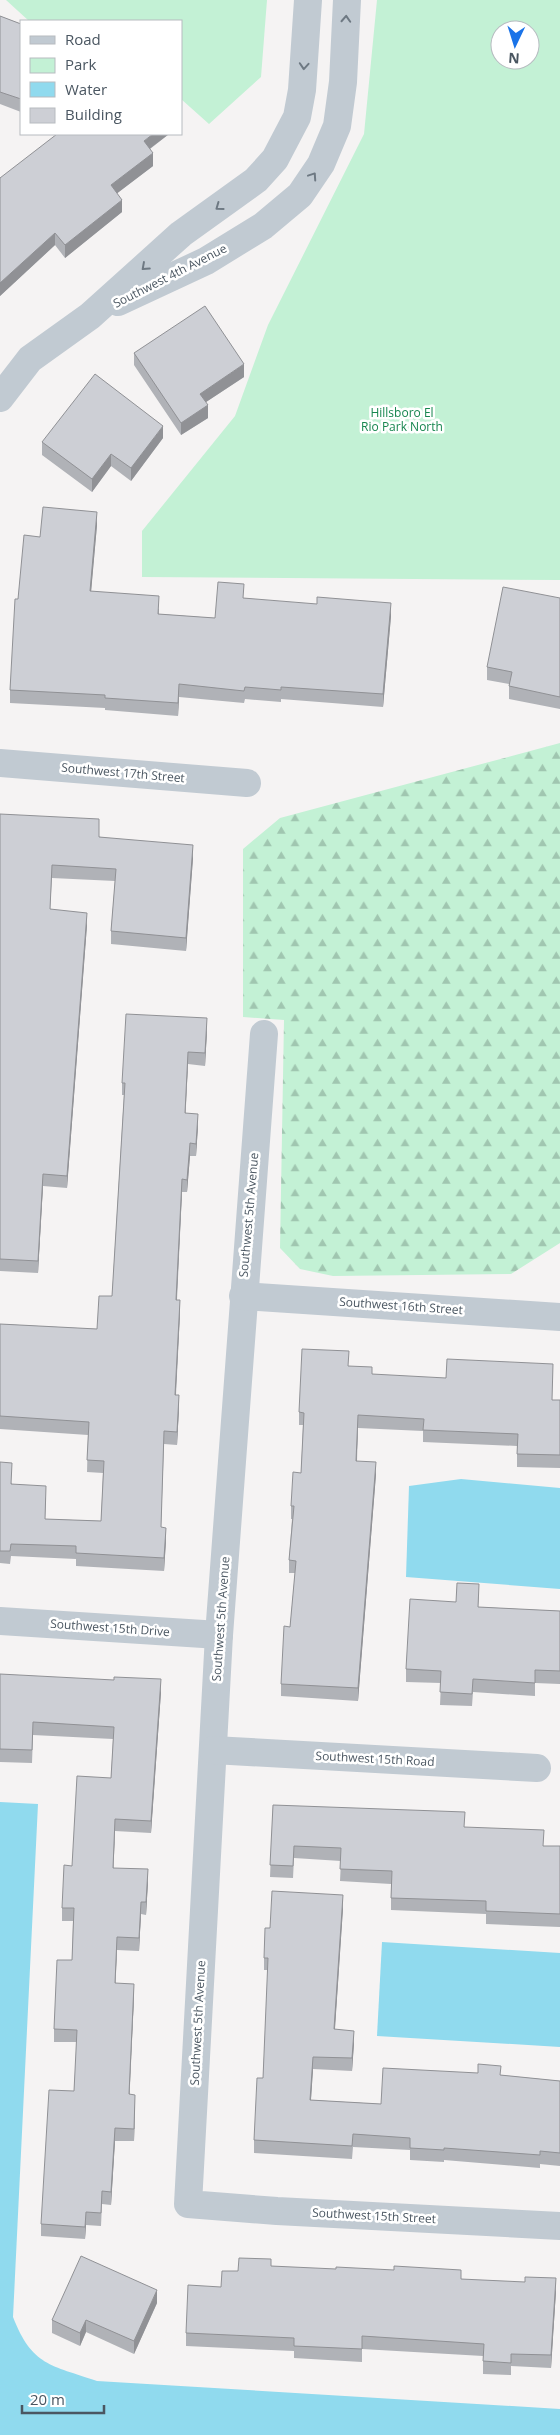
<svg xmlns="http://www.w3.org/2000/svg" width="560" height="2435" viewBox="0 0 560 2435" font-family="'Open Sans',sans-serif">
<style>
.green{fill:#c3f1d5;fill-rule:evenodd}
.forest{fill:url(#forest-firs)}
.water{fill:#90daee}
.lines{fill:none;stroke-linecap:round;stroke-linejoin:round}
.minor{stroke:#c1cad2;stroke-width:28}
.wall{fill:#b0b2b7}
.shaded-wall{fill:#909195}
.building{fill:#cdcfd5;stroke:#909195}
.oneway{stroke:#6e7983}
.labels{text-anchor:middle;stroke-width:5;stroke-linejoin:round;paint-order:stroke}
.street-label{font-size:12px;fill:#4a5661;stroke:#fff}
.park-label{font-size:12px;fill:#17864f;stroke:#fff}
</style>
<defs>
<pattern id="forest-firs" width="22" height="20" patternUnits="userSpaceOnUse" patternTransform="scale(1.25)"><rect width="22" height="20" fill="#c3f1d5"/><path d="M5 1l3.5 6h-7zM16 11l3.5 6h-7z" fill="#a0c6b0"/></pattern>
</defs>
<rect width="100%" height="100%" fill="#f5f3f3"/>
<g class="green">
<polygon points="6,0 267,0 261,77 209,124 181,99 181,21 29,21"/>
<path d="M377,0H560V580L142,577V531L235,416L268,325L364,134ZM500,30H530V60H500Z"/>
</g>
<polygon class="forest" points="560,743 560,1243 511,1274 333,1276 300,1269 280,1248 284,1020 243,1017 243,849 280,818"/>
<g class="water">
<polygon points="461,1479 560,1488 560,1589 406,1577 409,1486"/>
<path d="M0,1802L38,1804L13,2317C32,2366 51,2365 97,2381L560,2409V2435H0Z"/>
<polygon points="382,1942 560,1953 560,2047 377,2036"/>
</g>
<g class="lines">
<g class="minor">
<polyline points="118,302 206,261 263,226 300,195 321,164 337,126 343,82 347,0"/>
<polyline points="0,398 30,359 90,316 181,234 256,180 275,159 297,117 302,90 308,0"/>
<polyline points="0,763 247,783"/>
<polyline points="264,1034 219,1635 188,2204 277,2211 560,2226"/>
<polyline points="243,1296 560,1317"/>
<polyline points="0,1621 219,1635"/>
<polyline points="213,1750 537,1768"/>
</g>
</g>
<g class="wall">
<polygon points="0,16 21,24 21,112 0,104"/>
<polygon points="169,134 150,149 153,166 117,193 122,212 65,258 55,245 0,296 0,178"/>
<polygon points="134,353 244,377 206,402 208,418 181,435 134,365"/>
<polygon points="163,438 131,481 111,466 92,492 42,455 42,442"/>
<polygon points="97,525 91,591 159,609 159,614 215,618 244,598 391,616 383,707 281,699 281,702 245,699 244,703 179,697 178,716 105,710 105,708 10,703 10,690 18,599 40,537"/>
<polygon points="560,598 560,709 509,699 509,684 487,680 487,667"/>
<polygon points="0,814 193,858 186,951 111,944 111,931 115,881 52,878 50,909 87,925 67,1188 43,1186 38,1273 0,1271"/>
<polygon points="207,1031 205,1066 188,1064 185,1113 198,1126 196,1156 190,1156 187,1192 182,1192 177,1300 180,1313 176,1395 179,1408 177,1445 164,1444 161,1527 166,1540 164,1571 76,1566 76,1559 11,1556 10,1564 0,1563 0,1462 12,1484 46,1498 45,1519 101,1521 103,1473 87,1472 88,1435 0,1429 0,1324 97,1329 112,1296 124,1095 122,1095 122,1083"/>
<polygon points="349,1366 372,1374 552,1400 560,1400 560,1468 517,1467 517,1446 423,1442 423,1431 358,1428 357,1461 376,1474 358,1701 281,1696 281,1684 290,1627 295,1573 289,1573 289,1560 292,1519 291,1519 291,1506 301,1473 303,1425 299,1425 299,1412"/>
<polygon points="479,1597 478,1607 560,1611 560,1684 535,1683 535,1696 473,1692 472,1706 440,1705 441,1683 406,1682 406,1669 456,1602"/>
<polygon points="0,1674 161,1692 151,1833 115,1831 113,1868 148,1882 146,1915 141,1914 139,1951 117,1950 115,1983 134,1997 129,2095 135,2108 134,2141 115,2141 111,2205 102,2204 101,2226 86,2225 85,2239 41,2236 41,2224 74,2091 77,2042 54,2042 54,2029 72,1960 73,1921 62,1921 62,1908 72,1866 111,1778 113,1739 33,1735 32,1763 0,1762"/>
<polygon points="273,1805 464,1827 544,1846 560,1846 560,1927 486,1924 486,1914 391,1910 391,1884 340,1881 341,1861 294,1858 293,1878 270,1877"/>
<polygon points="343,1908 335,2029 354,2043 352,2071 313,2069 311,2100 381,2104 501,2075 560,2081 560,2166 540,2164 540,2168 444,2160 444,2162 410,2160 410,2150 353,2147 352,2159 254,2153 254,2140 263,2078 268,1970 264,1970 264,1958 270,1928"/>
<polygon points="271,2266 461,2279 556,2291 551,2368 511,2366 511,2375 483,2374 483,2356 362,2349 362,2362 294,2358 294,2351 186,2346 186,2333 221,2287 238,2271"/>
<polygon points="157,2303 134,2354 86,2332 80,2346 52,2333 52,2320"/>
</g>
<g class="shaded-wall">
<polygon points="153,134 169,134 144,153 144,141"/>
<polygon points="153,153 153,166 111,198 111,185"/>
<polygon points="122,200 122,212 65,258 65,245"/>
<polygon points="55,233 55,245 0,296 0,283"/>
<polygon points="244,364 244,377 200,406 200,394"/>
<polygon points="208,405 208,418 181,435 181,423"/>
<polygon points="163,426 163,438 131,481 131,468"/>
<polygon points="111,454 111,466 92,492 92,479"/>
<polygon points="97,512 97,525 90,604 90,591"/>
<polygon points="391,603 391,616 383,707 383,694"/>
<polygon points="179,684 179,697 178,716 178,703"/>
<polygon points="193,845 193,858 186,951 186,938"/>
<polygon points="87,913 87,925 67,1188 67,1176"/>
<polygon points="207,1018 207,1031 205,1066 205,1053"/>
<polygon points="188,1052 188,1064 185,1125 185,1113"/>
<polygon points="198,1114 198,1126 196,1156 196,1144"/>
<polygon points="190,1143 190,1156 187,1192 187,1180"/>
<polygon points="43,1174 43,1186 38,1273 38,1261"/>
<polygon points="182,1179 182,1192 176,1313 176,1300"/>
<polygon points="180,1300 180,1313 175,1408 175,1395"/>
<polygon points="179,1395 179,1408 177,1445 177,1432"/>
<polygon points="358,1415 358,1428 356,1473 356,1461"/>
<polygon points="376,1462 376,1474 358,1701 358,1688"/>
<polygon points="166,1528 166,1540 164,1571 164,1558"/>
<polygon points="161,1679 161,1692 151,1833 151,1821"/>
<polygon points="115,1819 115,1831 113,1880 113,1868"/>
<polygon points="148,1869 148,1882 146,1915 146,1902"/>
<polygon points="343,1895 343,1908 334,2042 334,2029"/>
<polygon points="141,1902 141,1914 139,1951 139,1938"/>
<polygon points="117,1937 117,1950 115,1996 115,1983"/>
<polygon points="134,1984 134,1997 129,2107 129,2094"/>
<polygon points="354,2031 354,2043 352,2071 352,2058"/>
<polygon points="313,2057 313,2069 310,2113 310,2100"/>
<polygon points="135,2095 135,2108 134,2141 134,2129"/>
<polygon points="115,2128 115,2141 111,2205 111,2192"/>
<polygon points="86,2212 86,2225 85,2239 85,2227"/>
<polygon points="556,2278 556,2291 551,2368 551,2355"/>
<polygon points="157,2290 157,2303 134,2354 134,2341"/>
<polygon points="86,2320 86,2332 80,2346 80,2333"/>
</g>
<g class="building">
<polygon points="0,16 21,24 21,99 0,92"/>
<polygon points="57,134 153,134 144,141 153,153 111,185 122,200 65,245 55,233 0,283 0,178"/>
<polygon points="205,306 244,364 200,394 208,405 181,423 134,353"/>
<polygon points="95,374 163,426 131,468 111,454 92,479 42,442"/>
<polygon points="43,507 97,512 90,591 159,596 158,614 215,618 218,582 244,584 243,598 317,604 317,597 391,603 383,694 281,687 281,690 245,687 244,691 179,684 178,703 105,698 105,695 10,690 15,599 18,599 24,535 40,537"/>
<polygon points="503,587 560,598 560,697 509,686 512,672 487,667"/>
<polygon points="0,814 99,819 99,837 193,845 186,938 111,931 116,869 52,865 50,909 87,913 67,1176 43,1174 38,1261 0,1259"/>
<polygon points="126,1014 207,1018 205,1053 188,1052 185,1113 198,1114 196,1144 190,1143 187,1180 182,1179 176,1300 180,1300 175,1395 179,1395 177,1432 164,1431 161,1527 166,1528 164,1558 76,1553 76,1546 11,1544 10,1551 0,1551 0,1462 12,1463 11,1484 46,1486 45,1519 101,1521 104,1461 87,1460 89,1422 0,1416 0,1324 97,1329 99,1296 112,1296 125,1083 122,1083"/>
<polygon points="302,1349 349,1351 348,1366 372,1367 372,1374 446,1378 447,1359 553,1364 552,1400 560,1400 560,1455 517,1454 518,1434 423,1430 424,1419 358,1415 356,1461 376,1462 358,1688 281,1684 284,1626 290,1627 296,1561 289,1560 294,1506 291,1506 293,1472 301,1473 304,1413 299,1412"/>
<polygon points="457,1583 479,1584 478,1607 560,1611 560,1671 535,1670 535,1683 473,1679 472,1694 440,1692 441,1671 406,1669 410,1599 456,1602"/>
<polygon points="0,1674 114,1680 114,1677 161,1679 151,1821 115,1819 113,1868 148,1869 146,1902 141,1902 139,1938 117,1937 115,1983 134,1984 129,2094 135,2095 134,2129 115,2128 111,2192 102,2191 101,2213 86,2212 85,2227 41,2224 49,2090 74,2091 77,2030 54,2029 57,1960 72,1960 74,1908 62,1908 64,1865 72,1866 77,1776 111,1778 114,1727 33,1722 32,1750 0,1749"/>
<polygon points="273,1805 465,1812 464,1827 544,1830 543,1846 560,1846 560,1914 486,1911 486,1901 391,1898 392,1871 340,1869 341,1848 294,1846 293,1866 270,1865"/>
<polygon points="272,1891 343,1895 334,2029 354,2031 352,2058 313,2057 310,2100 381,2104 383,2068 478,2073 478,2064 501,2066 500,2075 560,2081 560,2153 540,2151 540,2155 444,2148 444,2150 410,2148 410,2138 353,2134 352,2146 254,2140 257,2078 263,2078 268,1958 264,1958 265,1928 270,1928"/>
<polygon points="81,2256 157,2290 134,2341 86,2320 80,2333 52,2320"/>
<polygon points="239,2258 271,2259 271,2266 336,2269 336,2267 394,2270 394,2266 461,2270 461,2279 525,2282 525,2277 556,2278 551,2355 511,2354 511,2363 483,2361 484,2344 362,2336 362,2349 294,2346 294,2338 186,2333 188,2285 221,2287 222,2271 238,2271"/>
</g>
<defs><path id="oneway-chevron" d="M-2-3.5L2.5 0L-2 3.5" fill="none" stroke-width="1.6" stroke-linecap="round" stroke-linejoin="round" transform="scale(1.25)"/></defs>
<g class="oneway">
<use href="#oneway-chevron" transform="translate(346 19) rotate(-87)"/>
<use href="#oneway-chevron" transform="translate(304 66) rotate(94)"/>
<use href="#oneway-chevron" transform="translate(313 176) rotate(-56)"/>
<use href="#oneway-chevron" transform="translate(219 207) rotate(144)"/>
<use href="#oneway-chevron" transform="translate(145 267) rotate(138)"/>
</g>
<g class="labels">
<g class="street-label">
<text transform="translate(170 276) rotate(-27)" y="4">Southwest 4th Avenue</text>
<text transform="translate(123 773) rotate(5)" y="4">Southwest 17th Street</text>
<text transform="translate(249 1215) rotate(-85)" y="4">Southwest 5th Avenue</text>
<text transform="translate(401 1306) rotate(4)" y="4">Southwest 16th Street</text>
<text transform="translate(221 1619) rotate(-86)" y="4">Southwest 5th Avenue</text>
<text transform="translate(110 1628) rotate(4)" y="4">Southwest 15th Drive</text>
<text transform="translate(375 1759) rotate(3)" y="4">Southwest 15th Road</text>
<text transform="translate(198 2023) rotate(-87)" y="4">Southwest 5th Avenue</text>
<text transform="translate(374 2216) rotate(3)" y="4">Southwest 15th Street</text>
</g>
<g class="park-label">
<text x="402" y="417">Hillsboro El<tspan x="402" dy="14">Rio Park North</tspan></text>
</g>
</g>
<rect x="20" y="20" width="162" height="115" fill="#ffffff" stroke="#b7bbc0"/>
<rect x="30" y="36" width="25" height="8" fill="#c1cad2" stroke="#b7bbc0"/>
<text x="65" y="45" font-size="15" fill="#4a5661">Road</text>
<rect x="30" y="58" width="25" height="15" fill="#c3f1d5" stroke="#b7bbc0"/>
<text x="65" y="70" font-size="15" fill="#4a5661">Park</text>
<rect x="30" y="82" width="25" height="15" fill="#90daee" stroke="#b7bbc0"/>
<text x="65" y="95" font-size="15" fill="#4a5661">Water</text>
<rect x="30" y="108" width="25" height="15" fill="#cdcfd5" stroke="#b7bbc0"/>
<text x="65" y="120" font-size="15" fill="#4a5661">Building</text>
<g transform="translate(515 45) rotate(184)"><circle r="24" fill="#ffffff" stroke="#b7bbc0"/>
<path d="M0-4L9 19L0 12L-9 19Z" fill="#1a73e8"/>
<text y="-8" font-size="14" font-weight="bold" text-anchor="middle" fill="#4a5661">N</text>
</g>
<path d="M22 2405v8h82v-8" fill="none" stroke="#4a5661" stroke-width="2.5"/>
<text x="30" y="2405" font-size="15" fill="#4a5661" stroke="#ffffff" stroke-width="4" paint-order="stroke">20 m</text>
</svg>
